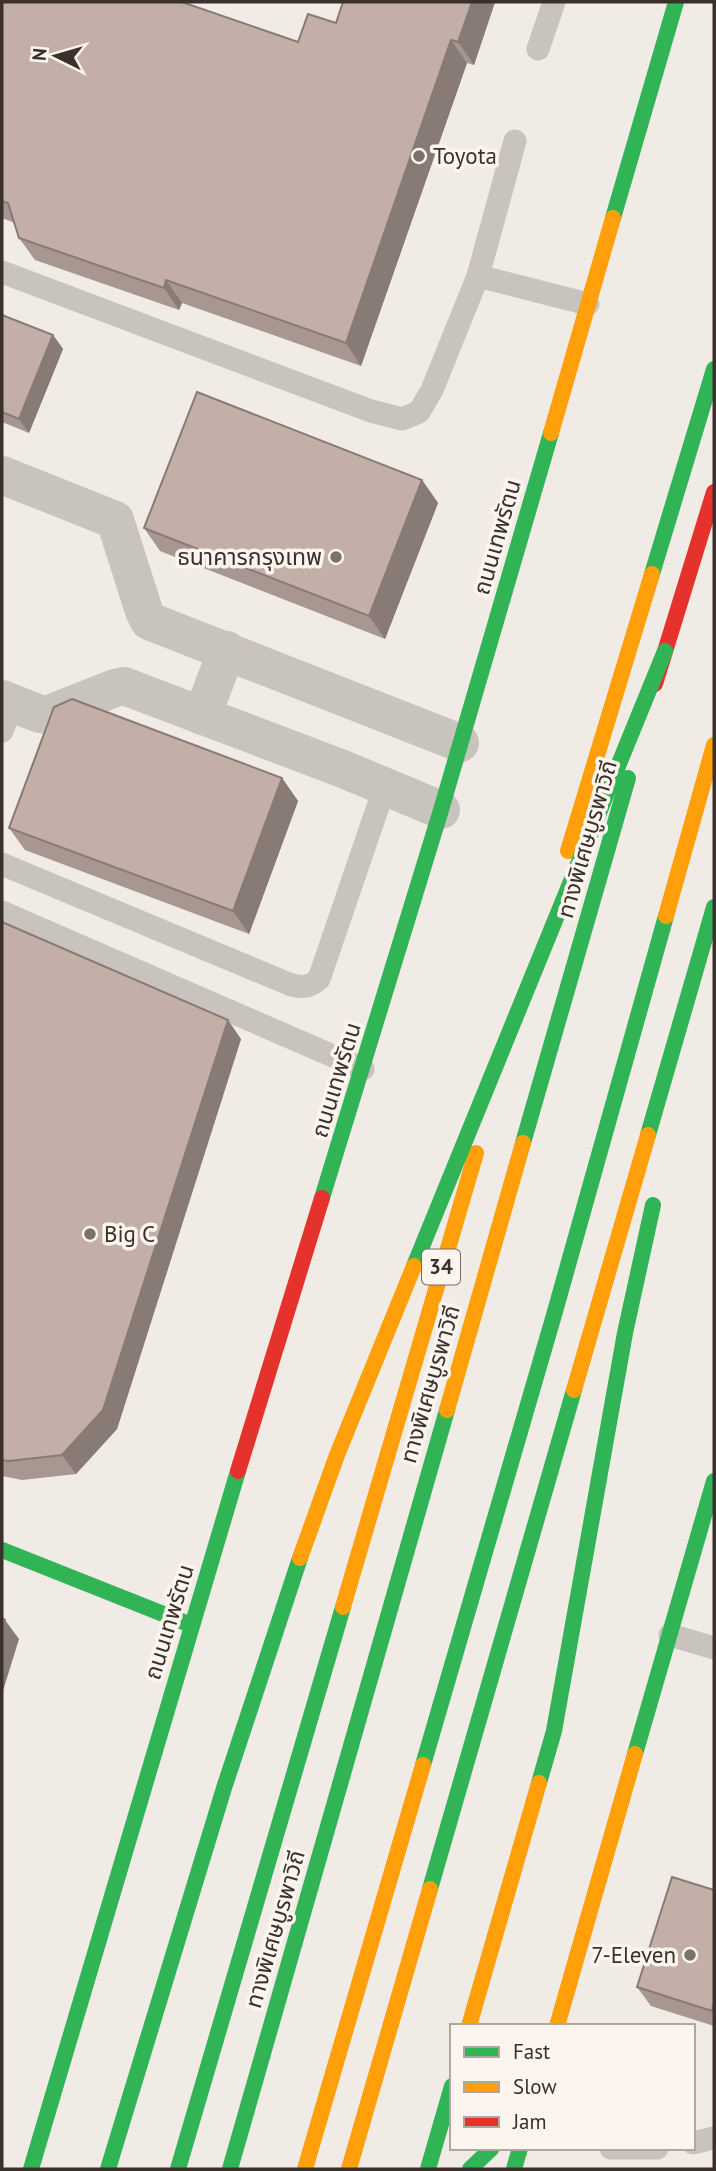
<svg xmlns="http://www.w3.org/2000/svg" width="716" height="2171" viewBox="0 0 716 2171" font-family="'PT Sans','Noto Sans Thai',sans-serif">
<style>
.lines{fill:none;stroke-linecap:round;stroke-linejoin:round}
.lane{stroke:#c9c3be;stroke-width:23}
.street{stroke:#c9c3be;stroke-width:38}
.fast{stroke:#30b455;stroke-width:16}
.slow{stroke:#ff9f0a;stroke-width:16}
.jam{stroke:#e5322d;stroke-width:16}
.fast-bridge{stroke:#30b455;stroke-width:16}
.slow-bridge{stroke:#ff9f0a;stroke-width:16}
.wall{fill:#a89690}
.shaded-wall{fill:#887a75}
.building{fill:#c3afa7;stroke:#887a75;stroke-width:2}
.poi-dot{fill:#7a716c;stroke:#fbf5ee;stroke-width:2.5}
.labels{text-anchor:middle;stroke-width:7;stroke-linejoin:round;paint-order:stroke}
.shield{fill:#fbf5ee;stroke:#756b66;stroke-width:2}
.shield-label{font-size:21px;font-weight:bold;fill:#3b302b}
.poi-label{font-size:23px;fill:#3b302b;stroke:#fbf5ee;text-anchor:start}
.street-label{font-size:23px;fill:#3b302b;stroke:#fbf5ee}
</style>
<rect width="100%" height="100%" fill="#f0ebe5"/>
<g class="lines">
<g class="lane">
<polyline points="538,49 554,2"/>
<polyline points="2,272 371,411 402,419 419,412 432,390 478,276 515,141"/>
<polyline points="478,276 588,304"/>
<polyline points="2,731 13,703"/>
<path d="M2,864L289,984C301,988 309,988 319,979L385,786"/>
<polyline points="2,912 363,1069"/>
<polyline points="670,1635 714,1648"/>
<polyline points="693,2143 714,2138"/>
<polyline points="611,2148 657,2148"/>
</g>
<g class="street">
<polyline points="2,475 115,520 144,611 149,621 460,743"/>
<polyline points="2,699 40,714 47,715 115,688 124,686 343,769 441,810"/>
<polyline points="202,716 227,650"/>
</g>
<g class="fast">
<polyline points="613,218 676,2"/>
<polyline points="652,574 714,369"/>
<polyline points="648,1135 714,907"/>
<polyline points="523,1143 628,778"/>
<polyline points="322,1198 441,810 551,433"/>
<polyline points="2,1550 191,1625"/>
<polyline points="635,1754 714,1481"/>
<polyline points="423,1765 554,1315 666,916"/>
<polyline points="539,1783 554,1731 625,1333 653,1205"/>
<polyline points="430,1889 574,1390"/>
<polyline points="31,2169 238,1471"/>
<polyline points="178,2169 343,1607"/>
<polyline points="230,2169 447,1410"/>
<polyline points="428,2169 452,2086"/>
<polyline points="470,2169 492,2148"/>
<polyline points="514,2169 520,2148"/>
</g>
<g class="slow">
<polyline points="551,433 613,218"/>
<polyline points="568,851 652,574"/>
<polyline points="666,916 714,745"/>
<polyline points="574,1390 648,1135"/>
<polyline points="447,1410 523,1143"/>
<polyline points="343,1607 476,1153"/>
<polyline points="469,2026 539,1783"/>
<polyline points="557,2026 635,1754"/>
<polyline points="305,2169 423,1765"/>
<polyline points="349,2169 430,1889"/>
</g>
<g class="jam">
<polyline points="655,684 714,492"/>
<polyline points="238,1471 322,1198"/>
</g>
<g class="fast-bridge">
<polyline points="414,1266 665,651"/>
<polyline points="108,2169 224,1788 300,1558"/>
</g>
<polyline class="slow-bridge" points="300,1558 337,1455 414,1266"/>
</g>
<g class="wall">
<polygon points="2,2 298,42 336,23 495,2 474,65 467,63 361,366 182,303 179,310 35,260 19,238 15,223 2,218"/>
<polygon points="2,315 53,335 63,349 29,433 2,422"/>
<polygon points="422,480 438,503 385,639 160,551 144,528"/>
<polygon points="282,778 298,801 249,934 25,850 9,828"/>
<polygon points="2,922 241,1039 117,1429 76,1474 22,1480 2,1476"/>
<polygon points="714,1890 714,2026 651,2006 637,1987"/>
</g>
<g class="shaded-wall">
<polygon points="472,2 495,2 474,65 458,42"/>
<polygon points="451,40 467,63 361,366 346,343"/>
<polygon points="166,280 182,303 179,310 164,288"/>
<polygon points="53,335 63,349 29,433 19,419"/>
<polygon points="422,480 438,503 385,639 369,616"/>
<polygon points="282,778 298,801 249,934 233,911"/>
<polygon points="228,1020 241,1039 117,1429 76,1474 62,1455"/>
<polygon points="5,1620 19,1639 2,1694 2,1631"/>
</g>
<g class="building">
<polygon points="2,2 182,2 298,42 308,14 336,23 343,2 472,2 458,42 451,40 346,343 166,280 164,288 19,238 8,203 2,201"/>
<polygon points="2,315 53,335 19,419 2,412"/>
<polygon points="197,392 422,480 369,616 144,528"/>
<polygon points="72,699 282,778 233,911 9,828 54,707"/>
<polygon points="2,922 228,1020 103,1410 62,1455 9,1461 2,1460"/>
<polygon points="2,1618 5,1620 2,1631"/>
<polygon points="672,1877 714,1890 714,2003 712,2011 637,1987"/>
</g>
<g class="poi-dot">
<circle cx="419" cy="156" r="7"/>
<circle cx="336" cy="557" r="7"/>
<circle cx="90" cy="1234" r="7"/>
<circle cx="690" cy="1955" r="7"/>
</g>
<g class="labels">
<rect class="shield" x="422" y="1249.5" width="38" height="35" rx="5"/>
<g class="shield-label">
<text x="441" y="1274">34</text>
</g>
<g class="poi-label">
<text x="433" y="164">Toyota</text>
<text x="322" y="565" text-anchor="end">ธนาคารกรุงเทพ</text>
<text x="104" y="1242">Big C</text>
<text x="676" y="1963" text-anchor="end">7-Eleven</text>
</g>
<g class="street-label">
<text transform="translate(497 537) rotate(-74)" y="8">ถนนเทพรัตน</text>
<text transform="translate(587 839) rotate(-74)" y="8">ทางพิเศษบูรพาวิถี</text>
<text transform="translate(336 1080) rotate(-73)" y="8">ถนนเทพรัตน</text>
<text transform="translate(430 1384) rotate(-74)" y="8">ทางพิเศษบูรพาวิถี</text>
<text transform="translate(169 1622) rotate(-73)" y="8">ถนนเทพรัตน</text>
<text transform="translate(275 1929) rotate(-74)" y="8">ทางพิเศษบูรพาวิถี</text>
</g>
</g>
<rect width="716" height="2171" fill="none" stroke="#3b302b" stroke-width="7"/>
<rect x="450" y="2024" width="245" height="126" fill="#fbf5ee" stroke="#aea6a0" stroke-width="2"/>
<rect x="464" y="2047" width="35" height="10" fill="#30b455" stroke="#aea6a0" stroke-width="2"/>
<text x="513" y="2059" font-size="21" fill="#3b302b">Fast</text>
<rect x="464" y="2082" width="35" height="10" fill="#ff9f0a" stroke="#aea6a0" stroke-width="2"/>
<text x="513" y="2094" font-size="21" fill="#3b302b">Slow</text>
<rect x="464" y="2117" width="35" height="10" fill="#e5322d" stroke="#aea6a0" stroke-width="2"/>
<text x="513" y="2129" font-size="21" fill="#3b302b">Jam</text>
<g transform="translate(56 56) rotate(275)" stroke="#fbf5ee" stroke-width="5" paint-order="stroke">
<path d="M0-5L12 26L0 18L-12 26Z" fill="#3b302b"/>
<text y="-10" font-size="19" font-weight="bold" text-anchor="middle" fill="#3b302b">N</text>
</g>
</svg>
